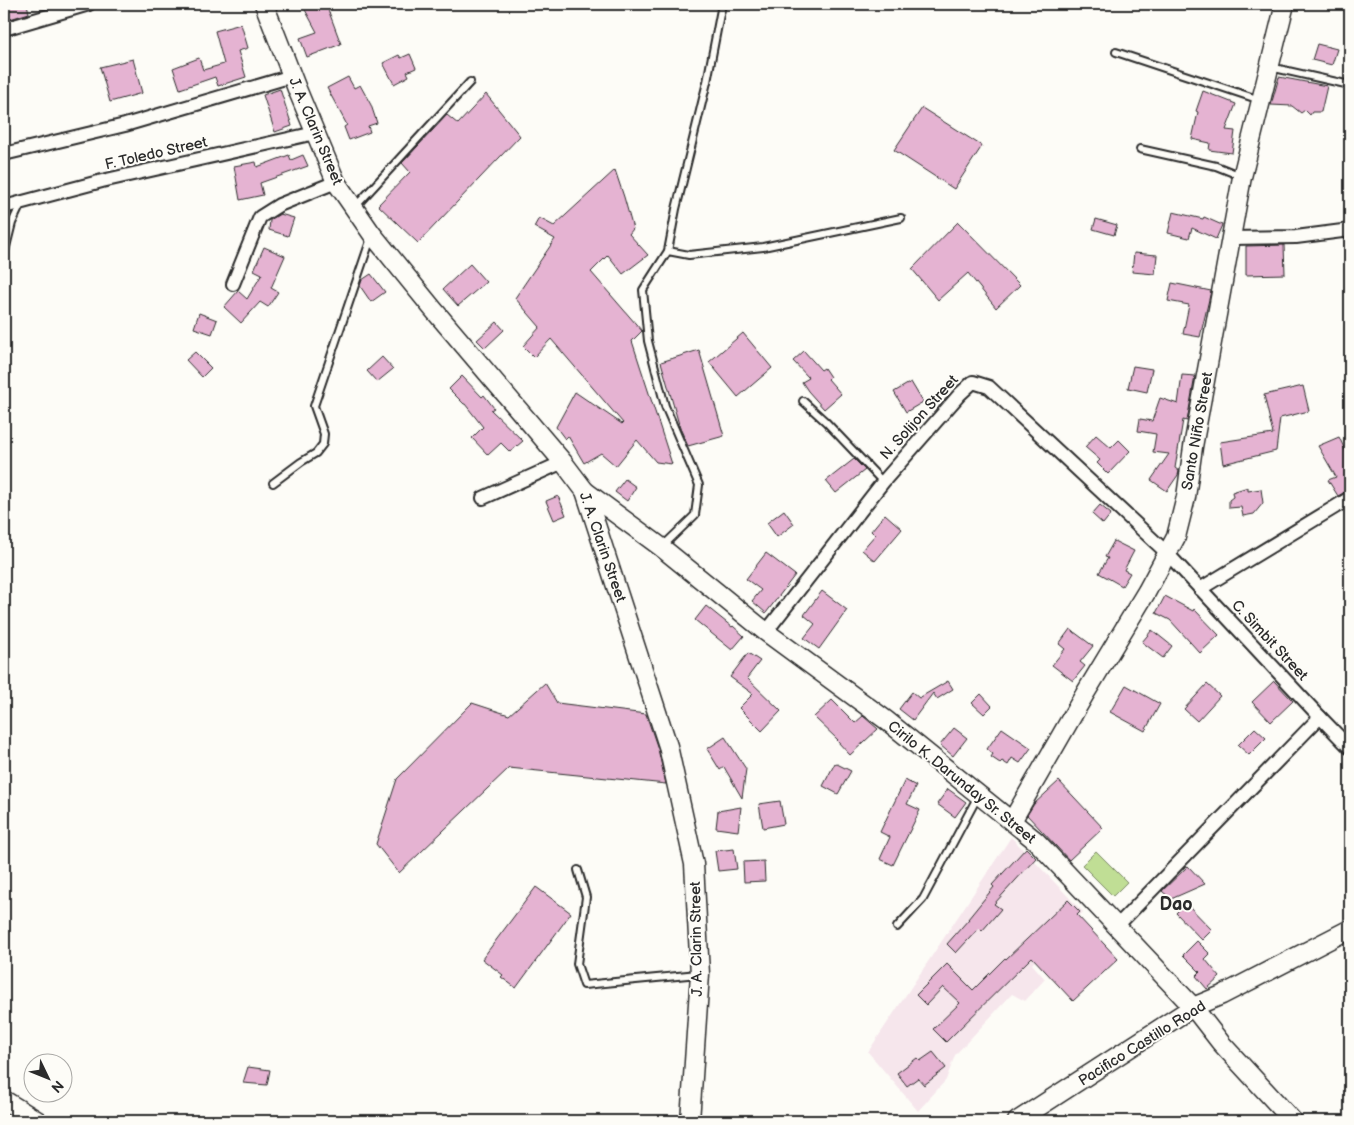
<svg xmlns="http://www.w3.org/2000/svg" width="1354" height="1125" viewBox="0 0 1354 1125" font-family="'Balsamiq Sans',sans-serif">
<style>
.built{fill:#f6e6ec}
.green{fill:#c0de95;stroke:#768460}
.building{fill:#e5b3d2;stroke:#2b2b2b}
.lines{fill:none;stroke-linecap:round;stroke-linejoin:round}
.lane-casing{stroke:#2b2b2b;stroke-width:10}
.street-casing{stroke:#2b2b2b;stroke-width:16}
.secondary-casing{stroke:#2b2b2b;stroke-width:21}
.lane{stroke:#fdfcf7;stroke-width:6}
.street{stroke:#fdfcf7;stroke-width:12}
.secondary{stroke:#fdfcf7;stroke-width:18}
.labels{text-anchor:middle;stroke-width:4;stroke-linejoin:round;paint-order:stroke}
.street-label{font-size:15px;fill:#2b2b2b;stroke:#fdfcf7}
.quarter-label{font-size:18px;font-weight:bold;fill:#2b2b2b;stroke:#fdfcf7}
</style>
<rect width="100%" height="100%" fill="#fdfcf7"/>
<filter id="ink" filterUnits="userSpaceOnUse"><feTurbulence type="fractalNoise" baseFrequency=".02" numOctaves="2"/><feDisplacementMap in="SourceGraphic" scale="10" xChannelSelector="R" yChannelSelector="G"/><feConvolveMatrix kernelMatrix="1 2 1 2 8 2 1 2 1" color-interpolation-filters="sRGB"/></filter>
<g filter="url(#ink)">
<polygon class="built" points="1011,837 1083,912 1032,964 1045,979 1025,1001 1012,994 955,1055 946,1080 918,1111 868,1052"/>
<polygon class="green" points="1096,851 1127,882 1113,896 1082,865"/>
<g class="building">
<polygon points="4,4 27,4 29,13 4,21"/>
<polygon points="302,4 326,4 341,44 307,57 300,38 317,32"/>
<polygon points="241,24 248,48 238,51 246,77 218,86 215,77 180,89 173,68 199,58 203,70 224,64 215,31"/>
<polygon points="1317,44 1337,49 1332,65 1312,60"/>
<polygon points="410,54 416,68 407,72 409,76 394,84 383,63 399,55 401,58"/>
<polygon points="133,59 142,93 110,102 100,67"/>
<polygon points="348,77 354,88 360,85 371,105 377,123 368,126 370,132 349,140 344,127 347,125 327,88"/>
<polygon points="1279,77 1327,86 1321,112 1312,112 1310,115 1305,110 1301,113 1292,106 1271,105"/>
<polygon points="280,89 292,126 275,132 263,95"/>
<polygon points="1203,91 1236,104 1226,130 1235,131 1232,153 1209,150 1210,143 1192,139 1198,112 1196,111"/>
<polygon points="486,94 520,136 418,243 378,205 410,172 402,163 447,115 458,124"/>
<polygon points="922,108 982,146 954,189 894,150"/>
<polygon points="289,155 291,160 303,155 308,166 260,183 263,195 240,200 234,166 256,162 257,167"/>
<polygon points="615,170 624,197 633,229 629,234 648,255 623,274 608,255 591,272 642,331 632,341 672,464 656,462 637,440 616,466 601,453 584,463 568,436 565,439 556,427 575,392 622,424 623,423 551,339 534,357 523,346 540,327 515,298 555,239 534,227 539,218 554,226"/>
<polygon points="1173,212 1203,219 1204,217 1222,225 1216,239 1192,228 1189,238 1168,233"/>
<polygon points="280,214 294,218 288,236 269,230 270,220"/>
<polygon points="1096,219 1117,225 1114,235 1093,229"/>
<polygon points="958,222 1020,285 996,308 968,273 938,300 912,269"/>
<polygon points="1284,245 1285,274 1246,275 1246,246"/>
<polygon points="264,247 285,256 271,288 278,292 268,307 260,302 241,323 224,307 238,291 247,299 262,274 254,270"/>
<polygon points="1134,253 1157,255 1155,274 1132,272"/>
<polygon points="470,264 486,282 458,306 443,289"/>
<polygon points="371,274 385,292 371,302 360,286 362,280"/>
<polygon points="1172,283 1211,291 1200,337 1183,334 1189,305 1168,301"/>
<polygon points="199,313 217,320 212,334 194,328"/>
<polygon points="497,322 504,330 485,348 477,340"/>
<polygon points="743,333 772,368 738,397 709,362"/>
<polygon points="699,350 724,436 688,446 680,428 661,362"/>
<polygon points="804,351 821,370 824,368 830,377 828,379 841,394 824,409 808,391 802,382 809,378 793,361"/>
<polygon points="195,352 211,368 202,377 186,360"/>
<polygon points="382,357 393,369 377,382 367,371"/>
<polygon points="1133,366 1152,369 1147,392 1128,388"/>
<polygon points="1182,375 1195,376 1187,421 1183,420 1175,468 1179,471 1178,475 1167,491 1151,480 1169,454 1153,452 1156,434 1138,431 1140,419 1152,421 1160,398 1178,404"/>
<polygon points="462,376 482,397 484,395 494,408 491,410 523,441 510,452 501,443 488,455 472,438 483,427 465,404 464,404 449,389"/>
<polygon points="911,382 923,402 906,412 894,392"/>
<polygon points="1303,386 1309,411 1280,418 1276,451 1223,464 1220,442 1273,434 1264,395"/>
<polygon points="1096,435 1111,448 1119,440 1130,451 1108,474 1097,463 1100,460 1085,447"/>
<polygon points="1339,437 1347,454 1350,451 1350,489 1338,496 1328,480 1336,477 1318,446"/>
<polygon points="854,459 865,470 836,493 826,481"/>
<polygon points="625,479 636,487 627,501 615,492"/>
<polygon points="1248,487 1248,491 1261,489 1263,503 1254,514 1243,516 1241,507 1229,508 1229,500 1233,497 1232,492"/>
<polygon points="558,496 566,515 554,520 546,501"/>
<polygon points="1100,505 1111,514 1103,524 1092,514"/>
<polygon points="784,510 794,524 777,537 767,523"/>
<polygon points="885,514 902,529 875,561 862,550 875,535 871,531"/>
<polygon points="1114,541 1134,551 1124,570 1130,573 1122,586 1099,573 1108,558 1105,557"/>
<polygon points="766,553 795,575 766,613 752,601 761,590 746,579"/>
<polygon points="822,591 847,610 819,649 804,638 815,624 804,615"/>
<polygon points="1165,596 1193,611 1194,609 1219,635 1200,653 1170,620 1156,613"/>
<polygon points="706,606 732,627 733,626 744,636 732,650 695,620"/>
<polygon points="1070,629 1093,646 1080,662 1085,666 1073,681 1052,665 1065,649 1059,644"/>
<polygon points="1152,630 1172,646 1163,658 1142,642"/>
<polygon points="748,653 760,661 747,678 781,711 762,731 739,708 753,694 730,677"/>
<polygon points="948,681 953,689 937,699 933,693 913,720 899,709 912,692 919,698"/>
<polygon points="1274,681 1293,701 1271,722 1252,702"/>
<polygon points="545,683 557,703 646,714 658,749 666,784 509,768 399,873 376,844 397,779 472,703 509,715"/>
<polygon points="1207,684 1220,696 1197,721 1184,709"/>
<polygon points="1126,685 1160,704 1145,731 1110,712"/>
<polygon points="981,694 992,706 984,714 972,703"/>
<polygon points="832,700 855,723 863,716 878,729 850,755 837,741 838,740 814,717"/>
<polygon points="954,728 967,738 953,756 940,745"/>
<polygon points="1002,728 1031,748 1020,763 1012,758 1008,765 1002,761 1000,763 991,757 993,754 987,749"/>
<polygon points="1255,728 1266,738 1249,755 1238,745"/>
<polygon points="725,737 746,769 742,798 724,767 720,770 707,749"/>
<polygon points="835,763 851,771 838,794 823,786"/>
<polygon points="905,780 916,786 907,804 920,810 893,865 880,859 890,837 880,832"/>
<polygon points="1059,781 1103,828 1069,860 1027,815 1034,804"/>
<polygon points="948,789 966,802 955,817 937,804"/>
<polygon points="780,801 784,824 763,828 759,804"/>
<polygon points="741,807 738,831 716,828 718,811"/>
<polygon points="1026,848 1036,858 994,904 1001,909 982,931 979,928 956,953 947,944 969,919 968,919 994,887 992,885"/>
<polygon points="734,849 737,869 718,871 715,851"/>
<polygon points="764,861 765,881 744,882 743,862"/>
<polygon points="1188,866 1205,884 1171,899 1162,891"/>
<polygon points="536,887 571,913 516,988 501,977 503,975 482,959"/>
<polygon points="1068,900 1080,912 1077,915 1118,959 1073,1001 1032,957 946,1042 933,1029 960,1003 943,987 926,1005 916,995 947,964 973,990 1005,958 1006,959"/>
<polygon points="1186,903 1212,930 1202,940 1176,913"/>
<polygon points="1197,941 1210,954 1205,959 1220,977 1207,989 1196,976 1200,972 1183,955"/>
<polygon points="933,1052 946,1068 924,1085 918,1078 907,1086 897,1073 917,1058 920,1061"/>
<polygon points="248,1067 270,1070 267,1085 243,1083"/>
</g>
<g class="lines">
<defs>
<g id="lane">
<polyline points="1116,52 1260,100"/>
<polyline points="1270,67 1350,85"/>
<polyline points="1140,149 1216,166 1241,176"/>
<polyline points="355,207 470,82"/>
<polyline points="668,251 689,255 763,247 901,218"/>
<polyline points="4,255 12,223 22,202"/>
<polyline points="803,401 826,422 883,482"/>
<polyline points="273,483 301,462 316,453 323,444 324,434 314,406 371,238"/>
<polyline points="663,546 695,515 699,485 665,406 648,341 643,290 668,251 676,209 707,82 722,4"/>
<polyline points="578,870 586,897 577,964 584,985 698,974"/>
<polyline points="897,927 923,899 978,796"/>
</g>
<g id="street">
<polyline points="4,29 89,4"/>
<polyline points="4,154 125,125 292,76"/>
<polyline points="4,207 102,181 315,133"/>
<polyline points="1231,238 1296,237 1350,230"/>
<polyline points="233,284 260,217 279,205 336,182"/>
<polyline points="483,498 563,462"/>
<polyline points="1200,589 1350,498"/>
<polyline points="766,632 883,482 960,394 973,382 989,387 1167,553 1320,717 1350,748"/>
<polyline points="1117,926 1320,717"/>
</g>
<g id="secondary">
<polyline points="264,4 297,89 336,182 372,234 433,309 563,462 585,491 668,746 694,864 700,974 690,1121"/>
<polyline points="585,491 661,547 766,632 886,720 1036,841 1193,1007 1221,1043 1293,1121"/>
<polyline points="1012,821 1086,692 1147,591 1176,537 1186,497 1193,447 1242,177 1285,4"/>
<polyline points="4,1100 38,1121"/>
<polyline points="1017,1121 1193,1007 1222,995 1350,929"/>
</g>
</defs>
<use href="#lane" class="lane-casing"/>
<use href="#street" class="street-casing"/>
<use href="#secondary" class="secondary-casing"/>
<use href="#lane" class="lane"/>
<use href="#street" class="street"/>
<use href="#secondary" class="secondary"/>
</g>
</g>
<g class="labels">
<g class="street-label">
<text transform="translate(316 131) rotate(67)" y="5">J. A. Clarin Street</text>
<text transform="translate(156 153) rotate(-13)" y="5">F. Toledo Street</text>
<text transform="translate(919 417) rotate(-48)" y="5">N. Solijon Street</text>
<text transform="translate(1197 431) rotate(-80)" y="5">Santo Niño Street</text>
<text transform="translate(603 547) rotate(71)" y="5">J. A. Clarin Street</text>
<text transform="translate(1270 640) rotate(47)" y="5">C. Simbit Street</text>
<text transform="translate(962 782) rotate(39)" y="5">Cirilo K. Darunday Sr. Street</text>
<text transform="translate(696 939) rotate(-91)" y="5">J. A. Clarin Street</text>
<text transform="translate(1142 1043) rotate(-32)" y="5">Pacifico Castillo Road</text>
</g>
<g class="quarter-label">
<text x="1176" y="910">Dao</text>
</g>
</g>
<rect width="1354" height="1125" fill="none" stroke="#fdfcf7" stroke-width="20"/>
<rect x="10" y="10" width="1334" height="1105" fill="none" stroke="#2b2b2b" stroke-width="2" filter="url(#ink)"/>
<g transform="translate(48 1078) rotate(133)"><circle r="24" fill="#fdfcf7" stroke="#a9a8a5"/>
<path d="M0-4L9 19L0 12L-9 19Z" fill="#2b2b2b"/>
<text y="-8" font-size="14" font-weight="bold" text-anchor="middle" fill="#2b2b2b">N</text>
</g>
</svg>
